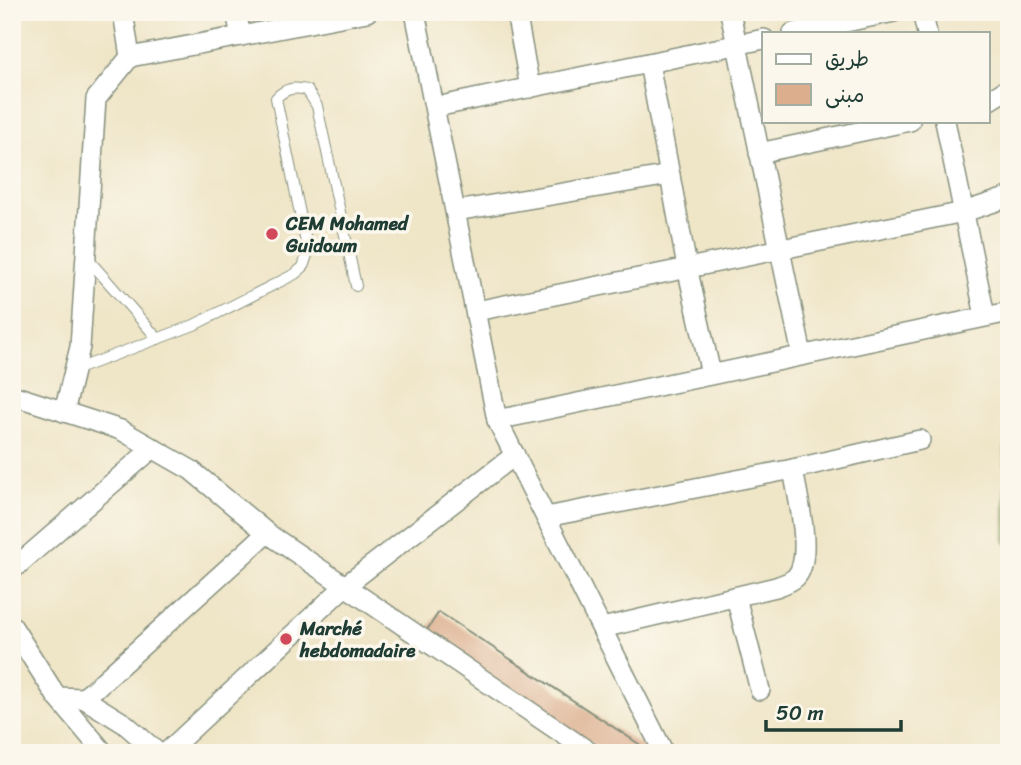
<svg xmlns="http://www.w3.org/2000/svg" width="1021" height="765" viewBox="0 0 1021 765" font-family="Sriracha,'Playpen Sans Arabic',sans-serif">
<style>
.green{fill:#a9bc60;stroke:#647c4a;stroke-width:2}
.building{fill:#dcae8d}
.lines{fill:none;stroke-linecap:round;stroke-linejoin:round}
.service-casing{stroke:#87917e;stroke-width:12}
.minor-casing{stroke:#87917e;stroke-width:22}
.service{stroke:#fff;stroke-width:10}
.minor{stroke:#fff;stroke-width:19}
.poi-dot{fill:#d1495b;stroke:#fbf7ec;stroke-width:2.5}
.labels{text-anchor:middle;stroke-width:7;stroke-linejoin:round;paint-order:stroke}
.poi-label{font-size:19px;font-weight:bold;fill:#1f3d34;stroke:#fbf7ec;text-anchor:start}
</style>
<rect width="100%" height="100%" fill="#fbf7ec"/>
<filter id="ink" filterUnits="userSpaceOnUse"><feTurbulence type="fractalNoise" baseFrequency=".0143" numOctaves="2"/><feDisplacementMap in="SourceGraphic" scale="14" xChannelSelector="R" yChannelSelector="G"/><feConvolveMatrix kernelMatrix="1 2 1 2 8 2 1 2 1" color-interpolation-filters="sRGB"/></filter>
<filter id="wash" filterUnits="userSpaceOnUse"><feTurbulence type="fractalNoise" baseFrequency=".00686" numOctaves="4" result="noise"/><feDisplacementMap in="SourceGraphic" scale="28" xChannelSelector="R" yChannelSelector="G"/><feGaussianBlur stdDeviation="1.57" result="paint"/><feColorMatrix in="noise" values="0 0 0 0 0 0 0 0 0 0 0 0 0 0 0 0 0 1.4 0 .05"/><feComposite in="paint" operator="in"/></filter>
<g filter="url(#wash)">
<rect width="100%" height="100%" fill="#efe5c7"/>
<polygon class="green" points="1006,320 1009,320 1009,549 1005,539"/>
<g id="blocks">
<polygon class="building" points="439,612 645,748 642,753 607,753 425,633"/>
</g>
</g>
<g filter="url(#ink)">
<use href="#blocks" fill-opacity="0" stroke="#87917e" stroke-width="2"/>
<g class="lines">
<defs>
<g id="service">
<polyline points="87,258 158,339"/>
<path d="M75,370L194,325L295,274L303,267L308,252L276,98C286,88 293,87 307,90L317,106L356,286"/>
</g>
<g id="minor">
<polyline points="123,12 130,57"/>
<polyline points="236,12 241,36"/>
<polyline points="415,12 497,420 664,753"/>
<polyline points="516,12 530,88"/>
<polyline points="730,12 802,355"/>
<polyline points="922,12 927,33"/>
<polyline points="793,33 894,12"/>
<polyline points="649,63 687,267 711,374"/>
<polyline points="988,101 1009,88"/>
<polyline points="436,107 764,39"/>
<polyline points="945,121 985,316"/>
<polyline points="759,153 910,121"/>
<polyline points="456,211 670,175"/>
<polyline points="476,311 964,212 1009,197"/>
<polyline points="12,395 121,430 191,470 267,533 591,753"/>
<polyline points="64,412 80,347 96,99 130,57 367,12"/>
<polyline points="497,420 1009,312"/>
<polyline points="546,517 793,469 920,440"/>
<polyline points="12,570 153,448"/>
<polyline points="736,597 760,690"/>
<polyline points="12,626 57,697"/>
<path d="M602,628L776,587C782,585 791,582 796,577C814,557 797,495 793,469"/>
<polyline points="83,698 125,724 158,753"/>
<polyline points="104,753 57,697 83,698 90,693 267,533"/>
<polyline points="166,753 345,586 515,455"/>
</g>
</defs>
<use href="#service" class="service-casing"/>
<use href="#minor" class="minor-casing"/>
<use href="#service" class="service"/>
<use href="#minor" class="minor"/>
</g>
</g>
<g class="poi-dot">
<circle cx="272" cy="234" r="7"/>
<circle cx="286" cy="639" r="7"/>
</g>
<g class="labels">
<g class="poi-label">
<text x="286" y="230">CEM Mohamed<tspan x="286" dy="22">Guidoum</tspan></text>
<text x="300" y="635">Marché<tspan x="300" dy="22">hebdomadaire</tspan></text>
</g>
</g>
<rect width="1021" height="765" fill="none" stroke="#fbf7ec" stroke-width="42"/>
<rect x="762" y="32" width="228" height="91" fill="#fbf7ec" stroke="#a3ada2" stroke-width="2"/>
<rect x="776" y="54" width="35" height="10" fill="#ffffff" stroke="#a3ada2" stroke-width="2"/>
<text x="825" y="66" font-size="21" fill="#1f3d34">طريق</text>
<rect x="776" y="84" width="35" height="21" fill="#dcae8d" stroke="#a3ada2" stroke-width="2"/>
<text x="825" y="102" font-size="21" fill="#1f3d34">مبنى</text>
<path d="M766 720v10h135v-10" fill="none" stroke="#1f3d34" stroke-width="3.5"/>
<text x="776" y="720" font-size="21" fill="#1f3d34" stroke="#fbf7ec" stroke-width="5" paint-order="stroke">50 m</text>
</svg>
